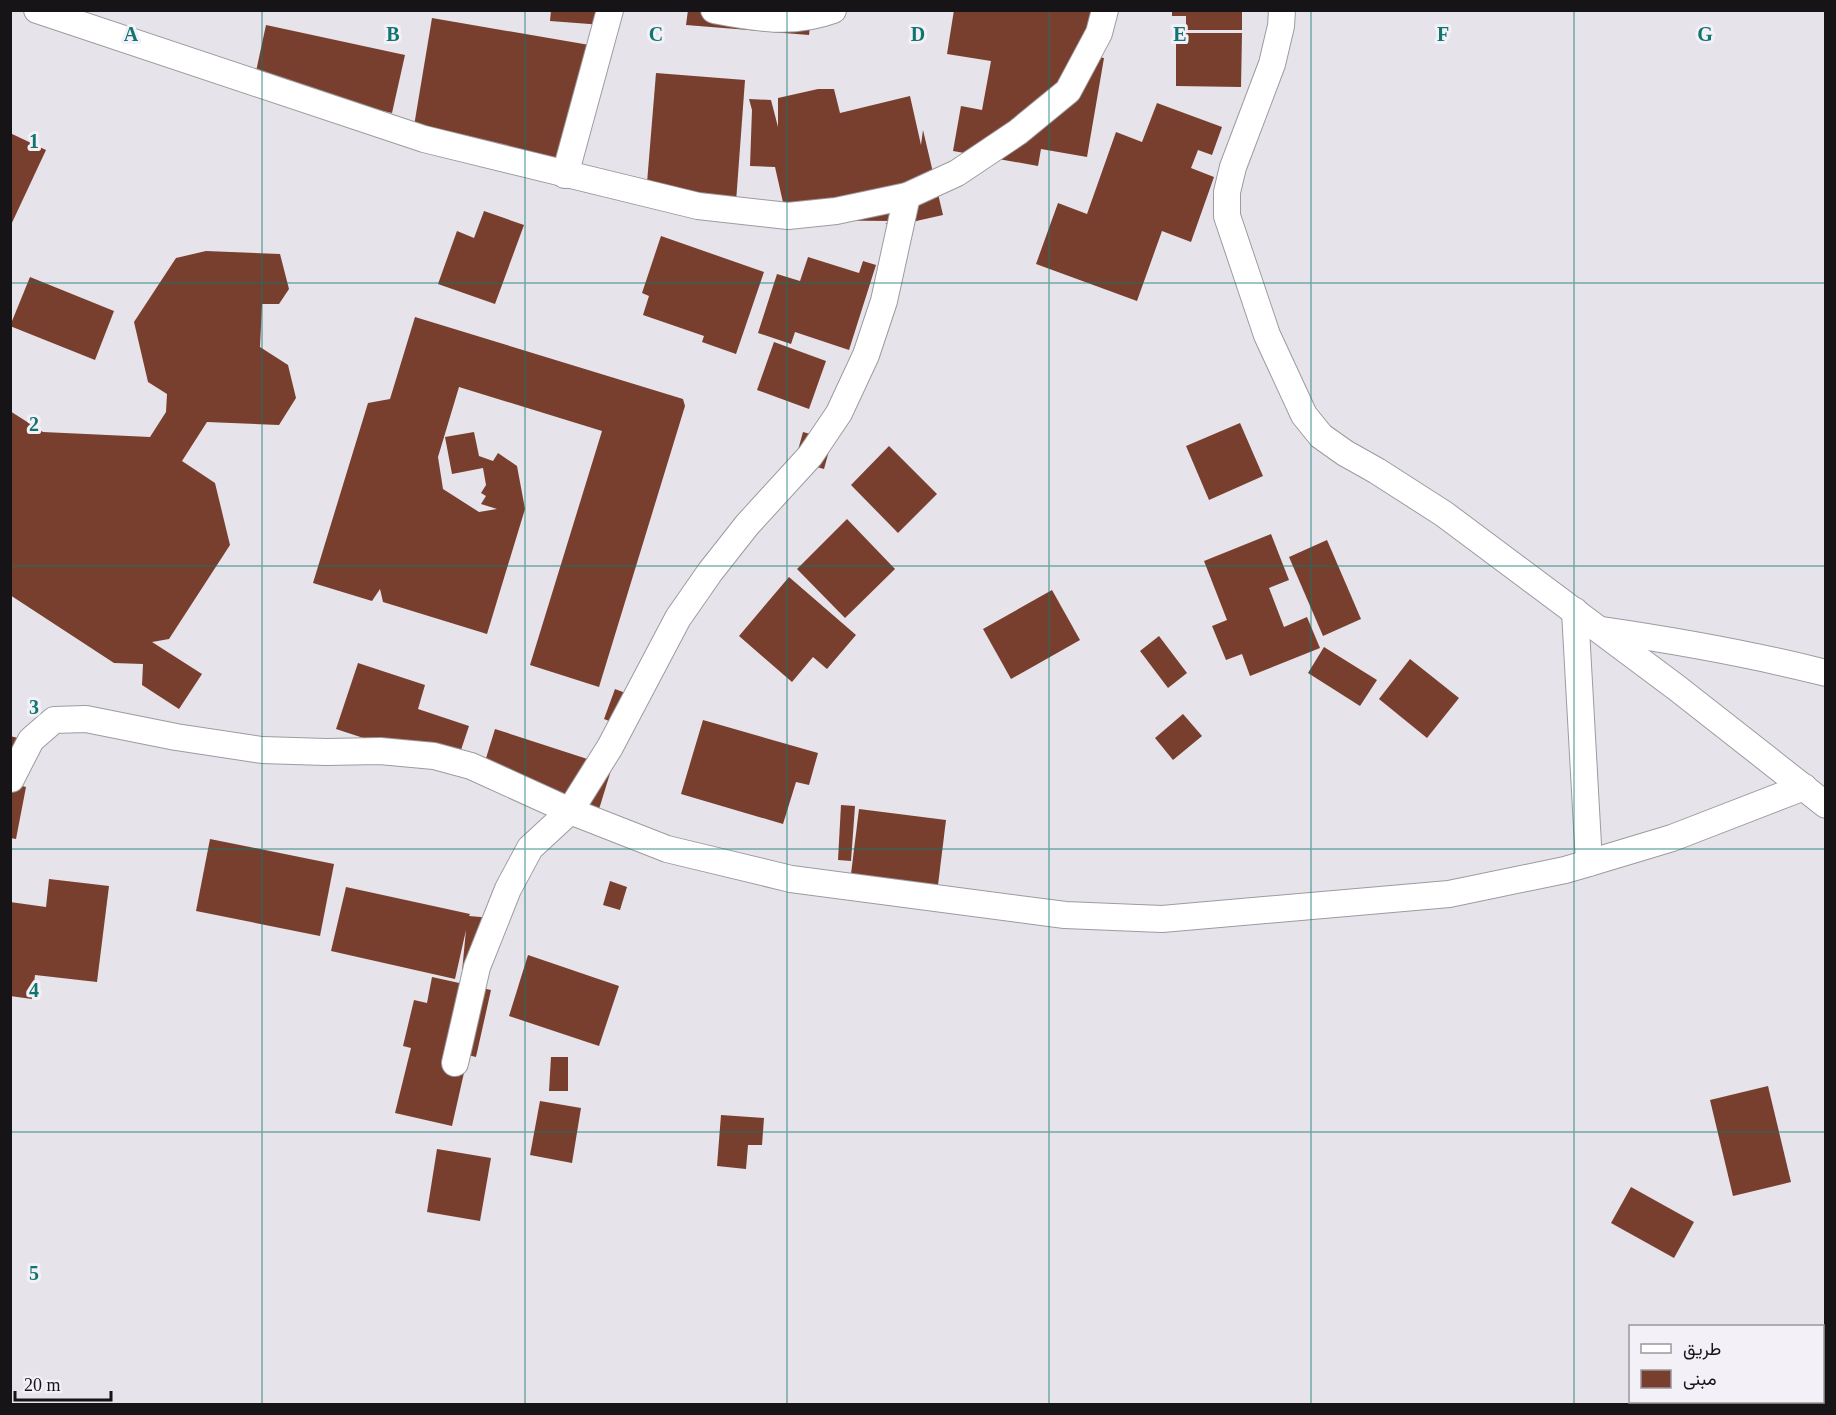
<svg xmlns="http://www.w3.org/2000/svg" width="1836" height="1415" viewBox="0 0 1836 1415" font-family="'Times New Roman',Vazirmatn,serif">
<style>
.building{fill:#783f2e}
.lines{fill:none;stroke-linecap:round;stroke-linejoin:round}
.street-casing{stroke:#9d9aa0;stroke-width:28}
.street{stroke:#fff;stroke-width:26}
.grid{fill:none;stroke:#0f766e;stroke-width:1.5;stroke-opacity:0.55}
.grid-label{font-size:20px;text-anchor:middle;font-weight:bold;fill:#0f766e;stroke:#f4f0f7;stroke-width:6;stroke-linejoin:round;paint-order:stroke}
</style>
<rect width="100%" height="100%" fill="#e7e3ea"/>
<g class="building">
<polygon points="551,10 618,10 616,26 550,21"/>
<polygon points="688,10 812,10 809,35 686,25"/>
<polygon points="954,10 1102,10 1099,31 1086,29 1081,54 1104,58 1087,157 1041,149 1038,166 953,151 961,106 982,110 991,61 947,54"/>
<polygon points="1172,10 1242,10 1242,30 1186,30 1186,16 1172,16"/>
<polygon points="432,18 601,47 562,162 411,144"/>
<polygon points="266,25 405,55 392,113 341,102 252,90"/>
<polygon points="1176,33 1242,33 1241,87 1176,86"/>
<polygon points="656,73 745,80 736,202 646,195"/>
<polygon points="818,89 834,89 840,113 910,96 921,145 923,130 943,215 903,224 885,224 892,221 787,220 775,167 750,166 752,110 749,99 771,100 778,127 778,98"/>
<polygon points="1157,103 1222,127 1212,155 1198,150 1191,168 1214,177 1191,242 1162,231 1137,301 1036,264 1058,203 1087,214 1116,132 1142,142"/>
<polygon points="10,133 46,150 10,227"/>
<polygon points="484,211 524,225 495,304 438,284 457,231 474,238"/>
<polygon points="661,236 764,272 736,354 702,342 704,336 643,315 649,296 642,293"/>
<polygon points="206,251 280,254 289,289 279,304 262,304 260,347 288,365 296,398 279,425 207,422 182,461 215,483 230,545 169,639 152,642 202,674 179,709 142,685 143,664 114,663 10,595 10,411 43,432 150,437 166,412 167,394 148,382 134,322 176,258"/>
<polygon points="808,257 859,273 863,261 876,265 849,350 795,332 791,344 758,333 777,274 800,281"/>
<polygon points="30,277 114,311 95,360 10,326"/>
<polygon points="415,317 683,399 685,406 599,687 530,665 602,431 459,387 438,457 443,489 479,512 497,509 481,504 486,496 481,493 486,485 483,468 452,474 445,437 474,432 479,456 493,461 498,453 517,466 525,509 487,634 383,602 380,589 372,601 313,583 368,403 390,399"/>
<polygon points="774,342 826,361 809,409 757,390"/>
<polygon points="1240,423 1263,476 1209,500 1186,446"/>
<polygon points="803,432 832,440 824,469 795,461"/>
<polygon points="889,446 937,494 898,533 851,485"/>
<polygon points="847,519 895,569 845,618 797,569"/>
<polygon points="1271,534 1289,580 1269,588 1284,627 1307,617 1320,648 1250,676 1242,654 1226,660 1212,626 1227,620 1204,561"/>
<polygon points="1327,540 1361,619 1323,636 1289,557"/>
<polygon points="789,577 856,635 827,669 813,657 792,682 739,636"/>
<polygon points="1052,590 1080,640 1011,679 983,629"/>
<polygon points="1159,636 1187,673 1168,688 1140,651"/>
<polygon points="1324,647 1377,680 1360,706 1308,673"/>
<polygon points="1410,659 1459,698 1427,738 1379,699"/>
<polygon points="358,663 425,685 418,709 469,726 455,768 336,729"/>
<polygon points="615,689 644,700 632,730 604,719"/>
<polygon points="1183,714 1202,736 1173,760 1155,738"/>
<polygon points="703,720 818,753 809,785 796,782 783,824 681,794"/>
<polygon points="495,729 612,767 596,819 479,781"/>
<polygon points="10,736 22,739 14,784 26,787 16,839 10,838"/>
<polygon points="841,805 855,806 851,861 838,860"/>
<polygon points="859,809 946,820 938,885 851,874"/>
<polygon points="210,839 334,864 320,936 196,911"/>
<polygon points="49,879 109,886 97,982 35,975 32,999 10,996 10,902 46,907"/>
<polygon points="610,881 627,887 620,910 603,905"/>
<polygon points="346,887 470,914 469,916 492,918 486,984 461,982 466,930 455,979 331,951"/>
<polygon points="528,955 619,986 599,1046 509,1016"/>
<polygon points="432,977 491,990 476,1057 468,1055 452,1126 395,1113 411,1048 403,1046 414,1000 427,1003"/>
<polygon points="551,1057 568,1057 568,1091 549,1091"/>
<polygon points="1768,1086 1791,1182 1733,1196 1710,1100"/>
<polygon points="540,1101 581,1108 572,1163 530,1155"/>
<polygon points="721,1115 764,1118 762,1145 748,1145 746,1169 717,1166"/>
<polygon points="437,1149 491,1158 480,1221 427,1212"/>
<polygon points="1631,1187 1694,1222 1674,1258 1611,1223"/>
</g>
<g class="lines">
<defs>
<g id="street">
<polyline points="37,10 424,139 698,206 788,216 836,211 907,196 957,173 1018,132 1068,91 1099,33 1105,10"/>
<path d="M714,10C756,18 792,25 833,10"/>
<polyline points="1282,10 1281,26 1272,64 1233,167 1227,192 1227,216 1267,335 1304,415 1321,436 1345,453 1377,471 1444,514 1677,688 1826,805"/>
<polyline points="565,175 610,10"/>
<polyline points="1575,611 1589,863"/>
<path d="M1602,630C1678,641 1751,654 1826,673"/>
<polyline points="11,779 31,740 54,720 86,719 176,737 262,750 326,752 380,751 434,756 471,766 570,811 667,849 791,879 1065,915 1162,919 1449,894 1565,870 1589,863 1672,838 1804,787"/>
<polyline points="455,1063 477,967 508,889 530,848 570,811 610,747 678,618 710,572 747,525 810,456 839,413 866,355 884,301 907,196"/>
</g>
</defs>
<use href="#street" class="street-casing"/>
<use href="#street" class="street"/>
</g>
<path class="grid" d="M262,10V1404M525,10V1404M787,10V1404M1049,10V1404M1311,10V1404M1574,10V1404M10,283H1826M10,566H1826M10,849H1826M10,1132H1826"/>
<g class="grid-label">
<text x="131" y="41">A</text>
<text x="393" y="41">B</text>
<text x="656" y="41">C</text>
<text x="918" y="41">D</text>
<text x="1180" y="41">E</text>
<text x="1443" y="41">F</text>
<text x="1705" y="41">G</text>
<text x="34" y="148">1</text>
<text x="34" y="431">2</text>
<text x="34" y="714">3</text>
<text x="34" y="997">4</text>
<text x="34" y="1280">5</text>
</g>
<rect width="1836" height="1415" fill="none" stroke="#161417" stroke-width="24"/>
<rect x="1629" y="1325" width="195" height="78" fill="#f4f0f7" stroke="#9b989d" stroke-width="1.5"/>
<rect x="1641" y="1344" width="30" height="9" fill="#ffffff" stroke="#9b989d" stroke-width="1.5"/>
<text x="1683" y="1355" font-size="18" fill="#161417">طريق</text>
<rect x="1641" y="1370" width="30" height="18" fill="#783f2e" stroke="#9b989d" stroke-width="1.5"/>
<text x="1683" y="1385" font-size="18" fill="#161417">مبنى</text>
<path d="M15 1391v9h96v-9" fill="none" stroke="#161417" stroke-width="3"/>
<text x="24" y="1391" font-size="18" fill="#161417" stroke="#f4f0f7" stroke-width="4.5" paint-order="stroke">20 m</text>
</svg>
